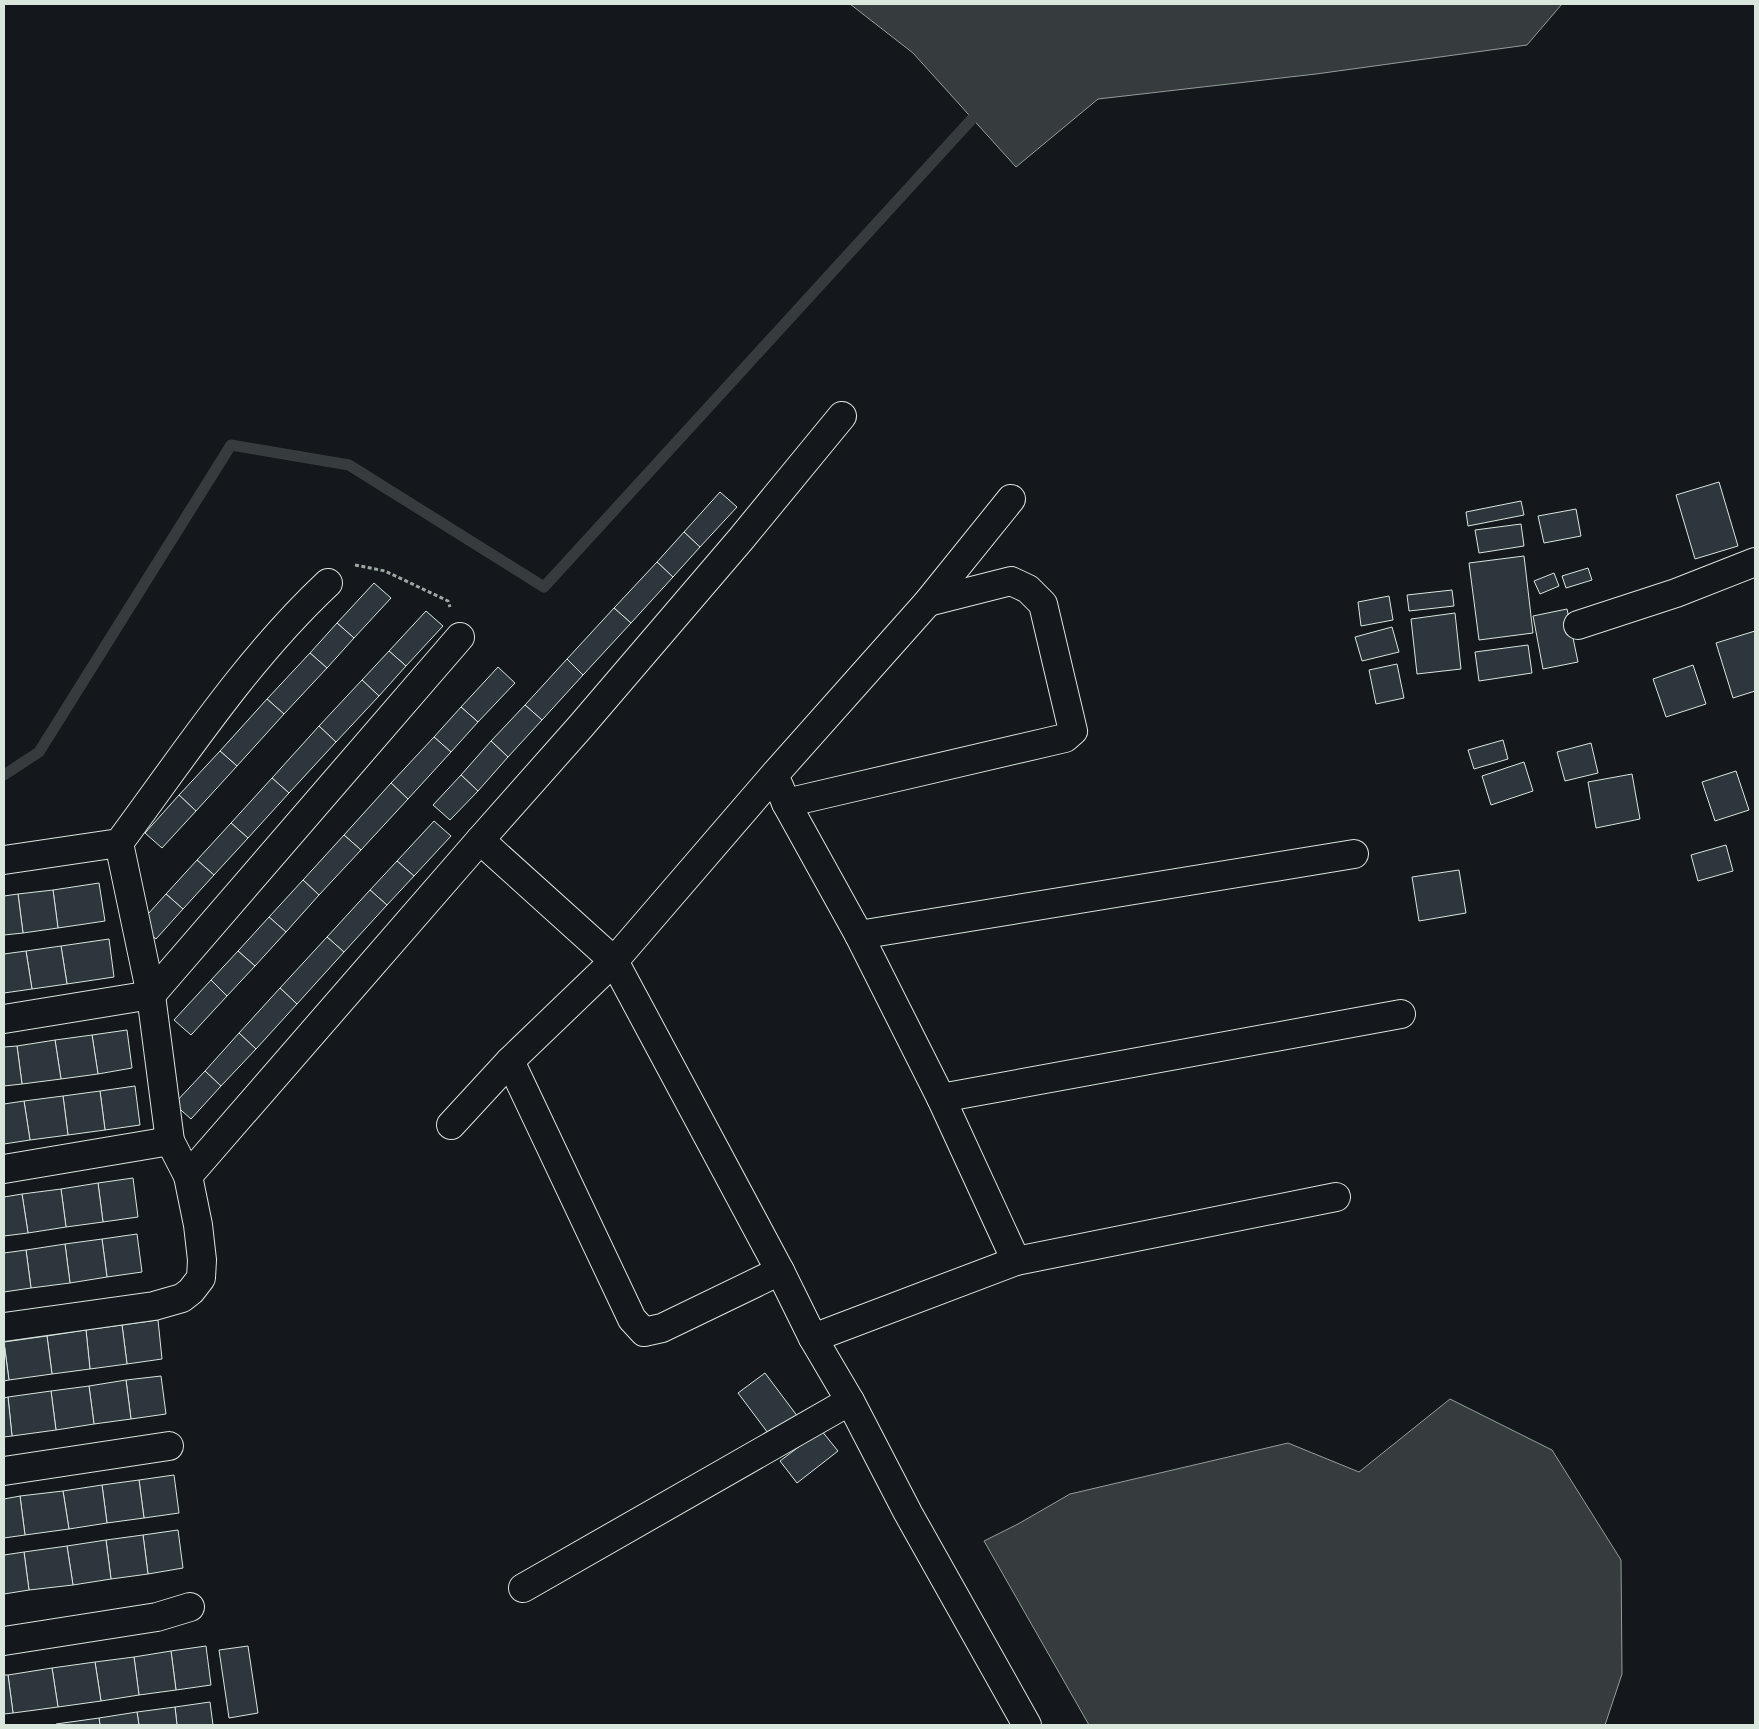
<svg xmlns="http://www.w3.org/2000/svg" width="1759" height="1729" viewBox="0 0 1759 1729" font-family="'Source Sans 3',sans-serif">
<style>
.water{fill:#363b3e;stroke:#939e99}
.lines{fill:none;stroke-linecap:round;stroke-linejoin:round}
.stream{stroke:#363b3e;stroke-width:11}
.building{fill:#2c363c;stroke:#d8e6dc}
.street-casing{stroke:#d8e6dc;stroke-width:30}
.path{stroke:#9da8a2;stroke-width:3;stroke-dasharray:4 2.5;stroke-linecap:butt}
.street{stroke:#14181c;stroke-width:28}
</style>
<rect width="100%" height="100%" fill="#14181c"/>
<g class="water">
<polygon points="850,4 1562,4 1527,45 1316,74 1098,99 1016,167 913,53"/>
<polygon points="1450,1399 1552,1450 1621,1560 1622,1674 1605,1725 1089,1725 984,1541 1018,1524 1070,1494 1288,1443 1359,1472"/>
</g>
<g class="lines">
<polyline class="stream" points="4,775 39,752 231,445 349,465 544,587 982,108"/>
</g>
<g class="building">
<polygon points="1719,482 1738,546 1695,559 1676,495"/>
<polygon points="720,492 737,507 700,547 684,532"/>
<polygon points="1521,501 1524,515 1468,526 1466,512"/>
<polygon points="1576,509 1581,536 1544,543 1538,516"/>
<polygon points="1521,524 1524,546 1479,553 1475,530"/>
<polygon points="684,532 700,547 673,577 657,562"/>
<polygon points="1524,556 1533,633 1479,640 1469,563"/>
<polygon points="657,562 673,577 631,623 614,608"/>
<polygon points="1588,568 1592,580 1566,588 1562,576"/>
<polygon points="1554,573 1559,586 1540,594 1534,581"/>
<polygon points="374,583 391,598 354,638 337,623"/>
<polygon points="1452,590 1454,606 1409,611 1407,595"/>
<polygon points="1389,596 1393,620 1361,626 1358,602"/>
<polygon points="614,608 631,623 583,675 567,659"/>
<polygon points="1567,609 1578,662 1543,669 1533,616"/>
<polygon points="426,611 443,626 406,666 389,651"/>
<polygon points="1455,613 1461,669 1417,674 1411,619"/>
<polygon points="337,623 354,638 327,668 310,653"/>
<polygon points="1392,627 1399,652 1362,661 1355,637"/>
<polygon points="1755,631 1755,691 1733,698 1716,643"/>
<polygon points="1528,645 1532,673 1479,681 1475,652"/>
<polygon points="389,651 406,666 379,696 362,680"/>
<polygon points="310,653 327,668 284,714 267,699"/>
<polygon points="567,659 583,675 542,720 525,705"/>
<polygon points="1397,664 1404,698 1376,704 1369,670"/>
<polygon points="1693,665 1706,704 1666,717 1653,679"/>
<polygon points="498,667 515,683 478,722 461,707"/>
<polygon points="362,680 379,696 336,742 319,726"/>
<polygon points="267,699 284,714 237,766 220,751"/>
<polygon points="525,705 542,720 508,757 491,741"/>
<polygon points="461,707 478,722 451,752 434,737"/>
<polygon points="319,726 336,742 289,793 272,778"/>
<polygon points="434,737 451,752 408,799 391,783"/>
<polygon points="1503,740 1508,759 1474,769 1468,750"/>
<polygon points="491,741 508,757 478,791 461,775"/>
<polygon points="1591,743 1598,773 1565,781 1557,752"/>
<polygon points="220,751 237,766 196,811 179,795"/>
<polygon points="1524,762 1533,791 1491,805 1482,776"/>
<polygon points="1736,771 1749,810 1715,821 1702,782"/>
<polygon points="1632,774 1640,819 1596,828 1588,782"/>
<polygon points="461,775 478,791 450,820 433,805"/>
<polygon points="272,778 289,793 248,838 231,823"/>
<polygon points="391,783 408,799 361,850 344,835"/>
<polygon points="179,795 196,811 162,848 145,833"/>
<polygon points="434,821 451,836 414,876 397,861"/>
<polygon points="231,823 248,838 214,875 197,860"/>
<polygon points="344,835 361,850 319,895 303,880"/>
<polygon points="1726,845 1733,871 1698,881 1691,855"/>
<polygon points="197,860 214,875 183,909 166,894"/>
<polygon points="397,861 414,876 387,905 370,890"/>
<polygon points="1459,870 1466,913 1419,921 1412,877"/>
<polygon points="303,880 319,895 286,932 269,917"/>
<polygon points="99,883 105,921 58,928 53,890"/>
<polygon points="53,890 58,928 23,933 18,894"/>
<polygon points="370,890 387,905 344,952 327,937"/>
<polygon points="18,894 23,933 4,935 4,896"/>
<polygon points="166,894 183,909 156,939 139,924"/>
<polygon points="269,917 286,932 255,966 238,951"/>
<polygon points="327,937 344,952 297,1004 280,988"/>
<polygon points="109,939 114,977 67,984 61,946"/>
<polygon points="61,946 67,984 32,989 26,951"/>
<polygon points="26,951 32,989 4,993 4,954"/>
<polygon points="238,951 255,966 227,996 211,980"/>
<polygon points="211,980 227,996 191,1035 174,1020"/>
<polygon points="280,988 297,1004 256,1049 239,1033"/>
<polygon points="127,1030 132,1068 98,1074 92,1035"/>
<polygon points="239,1033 256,1049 221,1086 205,1071"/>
<polygon points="92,1035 98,1074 61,1079 55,1040"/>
<polygon points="55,1040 61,1079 22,1084 17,1046"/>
<polygon points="17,1046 22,1084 4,1086 4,1047"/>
<polygon points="205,1071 221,1086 191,1119 174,1104"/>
<polygon points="135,1086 140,1125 105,1130 100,1091"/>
<polygon points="100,1091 105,1130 68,1135 63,1096"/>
<polygon points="63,1096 68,1135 30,1140 24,1101"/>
<polygon points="24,1101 30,1140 4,1144 4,1104"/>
<polygon points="133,1178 138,1217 103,1222 98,1183"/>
<polygon points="98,1183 103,1222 66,1227 61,1189"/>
<polygon points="61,1189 66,1227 28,1233 22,1194"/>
<polygon points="22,1194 28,1233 4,1236 4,1197"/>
<polygon points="137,1234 142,1272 107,1277 102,1239"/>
<polygon points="102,1239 107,1277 70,1283 65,1244"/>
<polygon points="65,1244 70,1283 31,1288 26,1250"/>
<polygon points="26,1250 31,1288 4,1292 4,1253"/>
<polygon points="158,1320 162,1359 127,1364 122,1325"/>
<polygon points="122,1325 127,1364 90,1369 86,1330"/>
<polygon points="86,1330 90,1369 52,1374 47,1336"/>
<polygon points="47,1336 52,1374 9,1380 4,1342"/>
<polygon points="4,1343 9,1380 4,1381"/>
<polygon points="765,1373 798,1417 771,1437 738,1393"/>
<polygon points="161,1376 166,1414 131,1419 126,1380"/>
<polygon points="126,1380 131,1419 94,1424 89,1386"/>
<polygon points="89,1386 94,1424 56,1430 51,1391"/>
<polygon points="51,1391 56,1430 12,1436 8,1397"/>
<polygon points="8,1397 12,1436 4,1437 4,1398"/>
<polygon points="821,1430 838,1451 797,1483 780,1461"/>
<polygon points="174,1475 179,1513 144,1518 139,1480"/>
<polygon points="139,1480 144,1518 107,1523 102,1485"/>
<polygon points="102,1485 107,1523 69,1529 63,1491"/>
<polygon points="63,1491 69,1529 25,1535 20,1496"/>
<polygon points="20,1496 25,1535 4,1538 4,1499"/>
<polygon points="178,1530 183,1568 148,1574 143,1535"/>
<polygon points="143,1535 148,1574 111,1579 106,1540"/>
<polygon points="106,1540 111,1579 73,1585 67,1546"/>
<polygon points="67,1546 73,1585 29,1590 24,1552"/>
<polygon points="24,1552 29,1590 4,1594 4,1555"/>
<polygon points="206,1646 211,1685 176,1690 171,1651"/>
<polygon points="248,1646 258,1713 229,1718 219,1650"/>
<polygon points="171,1651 176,1690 139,1695 134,1657"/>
<polygon points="134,1657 139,1695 101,1701 95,1662"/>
<polygon points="95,1662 101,1701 58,1707 52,1668"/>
<polygon points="52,1668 58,1707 13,1713 8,1675"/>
<polygon points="4,1675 8,1675 13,1713 4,1714"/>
<polygon points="210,1702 213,1725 177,1725 175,1707"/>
<polygon points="175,1707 177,1725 139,1725 137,1712"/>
<polygon points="137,1712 139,1725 100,1725 99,1718"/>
<polygon points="99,1718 100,1725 56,1725 56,1724"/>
</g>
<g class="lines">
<defs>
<g id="street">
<polyline points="1578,625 1676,593 1755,562"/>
<polyline points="779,786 786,803 859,935 941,1098 1016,1261"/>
<polyline points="786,803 1065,738 1073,731 1043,604 1028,589 1011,581 928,602"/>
<polyline points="480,840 614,961 780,1271 813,1338 850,1401 908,1513 1027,1725"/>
<path d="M4,860L119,843C185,754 247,659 328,583"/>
<polyline points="859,935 1354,854"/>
<polyline points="4,1019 151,995 460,637"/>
<polyline points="510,1061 632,1319 644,1332 662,1328 780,1271"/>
<polyline points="941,1098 1401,1014"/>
<polyline points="451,1125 510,1061 614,961 775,774 928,602 1011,499"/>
<polyline points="4,1169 170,1141"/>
<polyline points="188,1176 480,840 581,726 741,539 842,416"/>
<polyline points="4,1327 154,1306 182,1298 191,1291 201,1278 202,1260 198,1225 188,1176 170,1141 151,995 119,843"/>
<polyline points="813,1338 1016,1261 1336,1197"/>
<polyline points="4,1471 169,1446"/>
<polyline points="523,1588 850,1401"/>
<polyline points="4,1641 157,1617 190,1607"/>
</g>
</defs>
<use href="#street" class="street-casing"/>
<polyline class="path" points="355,565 385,571 448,601 450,607"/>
<use href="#street" class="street"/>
</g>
<rect width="1759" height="1729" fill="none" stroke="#d8e6dc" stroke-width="10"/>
</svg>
